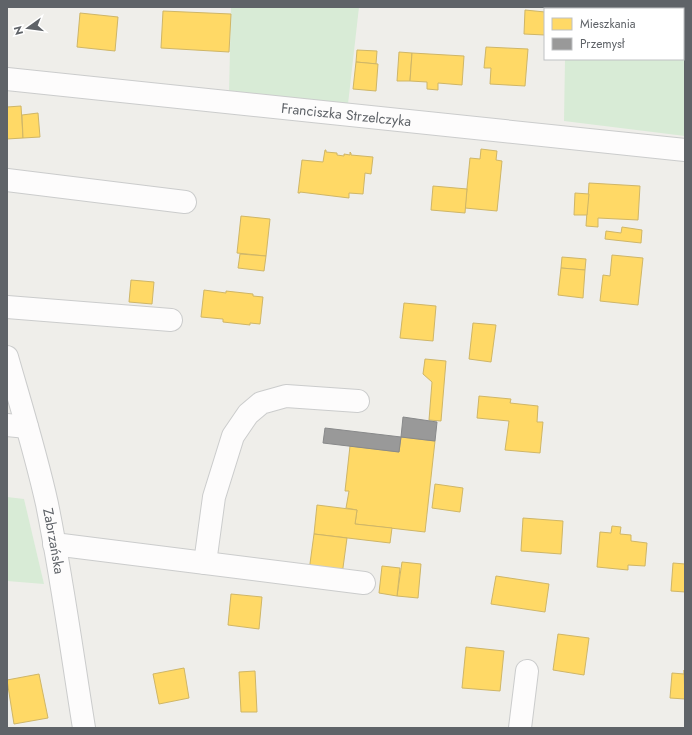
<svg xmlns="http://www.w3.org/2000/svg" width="692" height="735" viewBox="0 0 692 735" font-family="Jost,sans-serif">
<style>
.green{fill:#d8ebd6}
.homes{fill:#ffd966;stroke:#cfb667}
.industry{fill:#999;stroke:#88898a}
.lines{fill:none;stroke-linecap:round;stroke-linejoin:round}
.minor-casing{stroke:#cbcccc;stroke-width:24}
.minor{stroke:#fdfcfc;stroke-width:22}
.labels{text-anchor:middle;stroke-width:4;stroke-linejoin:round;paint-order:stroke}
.street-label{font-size:14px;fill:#5f6368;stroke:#fff}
</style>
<rect width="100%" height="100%" fill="#efeeea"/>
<g class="green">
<polygon points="231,7 359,7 348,104 229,92"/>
<polygon points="567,7 685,7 685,136 564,121 565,59 683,59 683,9 567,9"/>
<polygon points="7,497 24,499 44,584 7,581"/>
</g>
<g class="homes">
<polygon points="525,10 545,12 545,35 524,34"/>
<polygon points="163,11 231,14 229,52 161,48"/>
<polygon points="80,13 118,17 115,51 77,47"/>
<polygon points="486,47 528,49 525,86 490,84 491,68 484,68"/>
<polygon points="357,50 377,51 376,64 356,62"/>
<polygon points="399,52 412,53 410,81 397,81"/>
<polygon points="412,53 464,56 462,85 438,83 438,90 427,89 427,82 410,81"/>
<polygon points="356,62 378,64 376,91 353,89"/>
<polygon points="21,106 23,138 7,139 7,107"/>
<polygon points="38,113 40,137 23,138 22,115"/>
<polygon points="481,149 497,151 496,160 502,161 497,211 465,208 470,158 480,159"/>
<polygon points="325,150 326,150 326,152 337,153 337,155 344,156 344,154 350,155 350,152 351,153 351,155 373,157 371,174 365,173 363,194 349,193 349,198 300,192 300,193 298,193 302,160 323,162"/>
<polygon points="589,183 640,186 638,220 598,218 598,227 586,226"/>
<polygon points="433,186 467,189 465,213 431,210"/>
<polygon points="575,193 589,194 587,215 574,215"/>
<polygon points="241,216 270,219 266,256 237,253"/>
<polygon points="622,227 642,230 641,243 605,239 606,231 621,233"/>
<polygon points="240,254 266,256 264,271 238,268"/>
<polygon points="612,255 643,258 638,305 600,301 603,275 610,276"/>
<polygon points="562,257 586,259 585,270 561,268"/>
<polygon points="561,268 585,270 583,298 558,295"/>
<polygon points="131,280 154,282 152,304 129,302"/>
<polygon points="204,290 226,293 226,291 253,294 253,296 263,297 260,324 250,323 250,325 223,322 223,319 201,317"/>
<polygon points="404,303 436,306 433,341 400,338"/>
<polygon points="473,323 496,325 491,362 469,359"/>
<polygon points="425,359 446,361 441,421 429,420 432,382 423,374"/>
<polygon points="479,396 511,399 510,403 538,406 537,422 543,422 540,453 505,450 509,421 477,418"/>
<polygon points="401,437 435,441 425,532 355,524 357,510 346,508 349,491 345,491 350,446 399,452"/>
<polygon points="435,484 463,488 460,512 432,508"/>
<polygon points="317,505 357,510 355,524 392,528 390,543 314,534"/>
<polygon points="523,518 563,521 561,554 521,551"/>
<polygon points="612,526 621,527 620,534 631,535 631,541 647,543 645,566 628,565 628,570 597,567 600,532 611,533"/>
<polygon points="314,534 347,538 342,575 309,571"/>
<polygon points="402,562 421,564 418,598 397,596"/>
<polygon points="673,563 685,564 685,592 671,591"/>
<polygon points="382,566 400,568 397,596 379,593"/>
<polygon points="496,576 549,584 545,612 491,604"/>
<polygon points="231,594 262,597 259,629 228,625"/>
<polygon points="558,634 589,638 584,675 553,670"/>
<polygon points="466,647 504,651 500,691 462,688"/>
<polygon points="184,668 189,698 159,704 153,674"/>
<polygon points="684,670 685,699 670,698 672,673 684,674"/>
<polygon points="255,671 257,712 241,712 239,672"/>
<polygon points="39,674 48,718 14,724 7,680"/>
</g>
<g class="industry">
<polygon points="403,417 437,422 435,441 401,437"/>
<polygon points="325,428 401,437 399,452 323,443"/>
</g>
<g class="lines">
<defs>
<g id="minor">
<path id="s1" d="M7,79L685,150"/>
<polyline points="7,180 185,202"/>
<polyline points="7,307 171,320"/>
<path id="s2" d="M7,357C21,406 36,454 47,504C62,578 72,653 84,728"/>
<polyline points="7,425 27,427"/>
<polyline points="54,544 364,583"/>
<polyline points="205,563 214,497 233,436 248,414 261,403 286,396 358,401"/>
<polyline points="520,728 527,671"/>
</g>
</defs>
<use href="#minor" class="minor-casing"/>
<use href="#minor" class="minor"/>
</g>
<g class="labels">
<g class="street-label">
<text dy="5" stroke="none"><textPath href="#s1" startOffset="341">Franciszka Strzelczyka</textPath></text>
<text dy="5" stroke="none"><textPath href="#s2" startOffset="190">Zabrzańska</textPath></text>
</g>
</g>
<rect width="692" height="735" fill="none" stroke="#5f6368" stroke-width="16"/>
<rect x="544" y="8" width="140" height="52" fill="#ffffff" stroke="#bfc1c3"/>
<rect x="552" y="18" width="20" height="12" fill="#ffd966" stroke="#bfc1c3"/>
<text x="580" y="28" font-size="12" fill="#5f6368">Mieszkania</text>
<rect x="552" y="38" width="20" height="12" fill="#999999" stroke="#bfc1c3"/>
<text x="580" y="48" font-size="12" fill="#5f6368">Przemysł</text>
<g transform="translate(28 28) rotate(256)" stroke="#ffffff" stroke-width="3" paint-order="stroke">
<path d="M0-3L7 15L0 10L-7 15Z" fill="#5f6368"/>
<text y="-6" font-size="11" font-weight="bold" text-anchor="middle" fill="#5f6368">N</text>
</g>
</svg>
